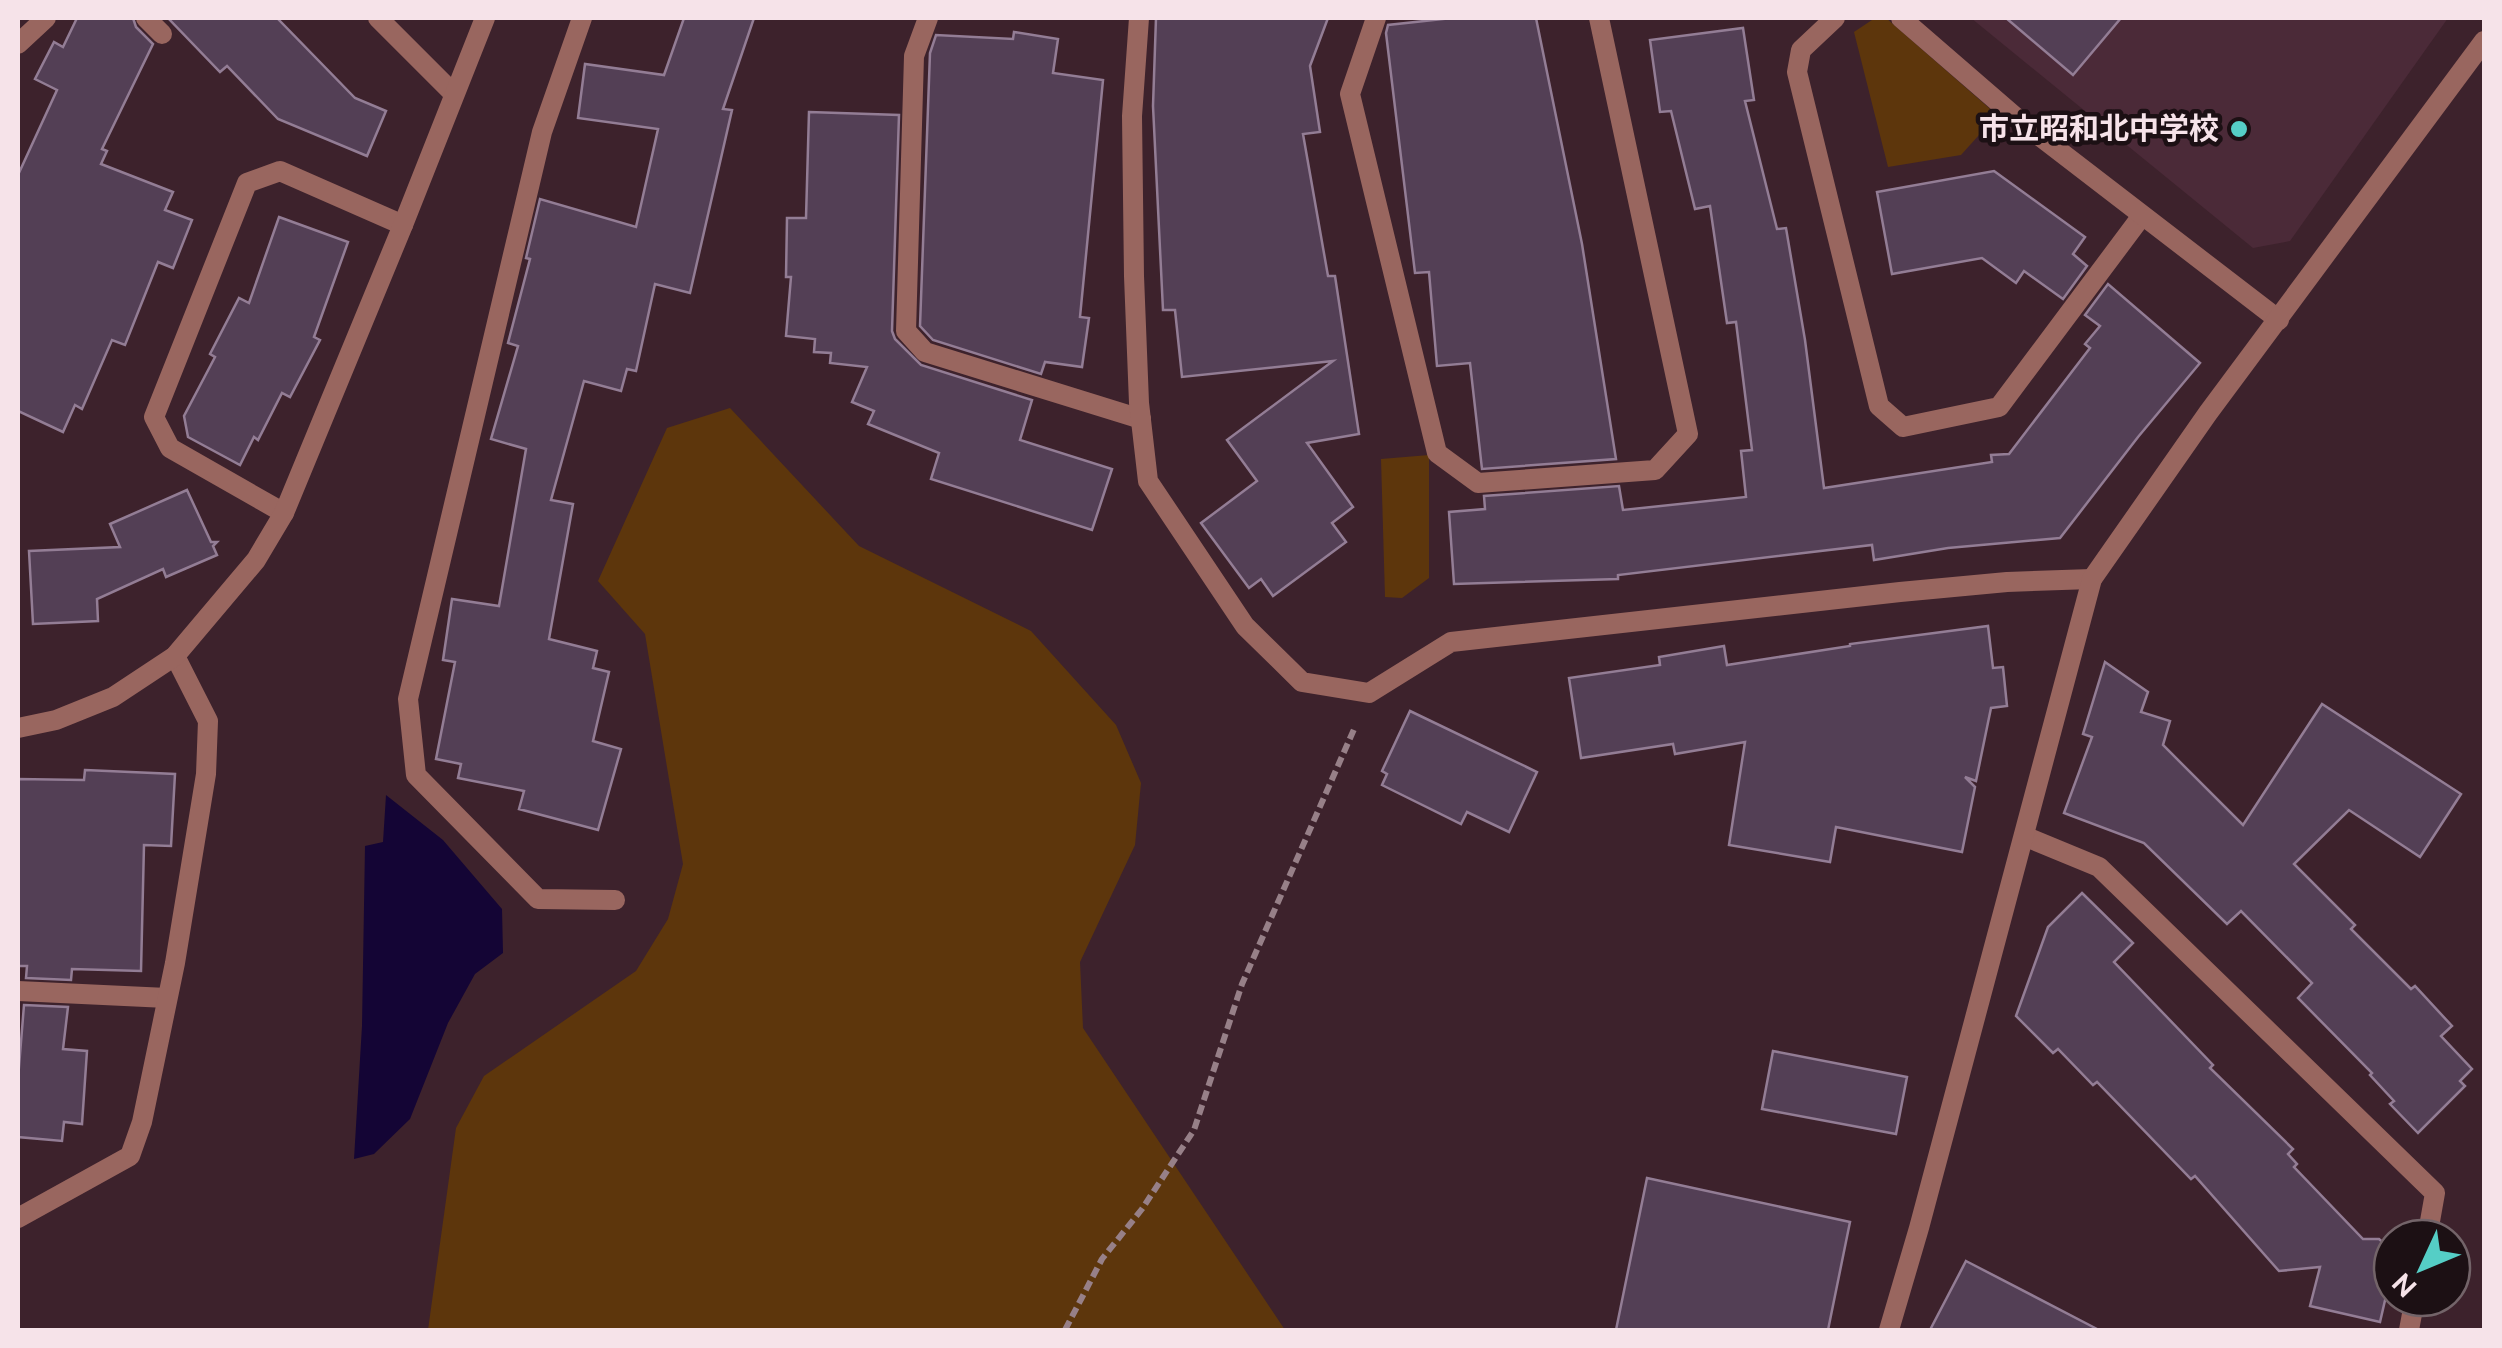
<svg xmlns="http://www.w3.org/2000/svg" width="2502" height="1348" viewBox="0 0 2502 1348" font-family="Ubuntu,'Noto Sans JP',sans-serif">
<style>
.built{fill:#4b2a38}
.green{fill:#5d360c}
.water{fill:#140535}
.building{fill:#533f55;stroke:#937d95;stroke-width:2.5}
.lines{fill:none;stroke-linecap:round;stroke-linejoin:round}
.path{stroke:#978088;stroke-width:6;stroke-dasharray:10 5;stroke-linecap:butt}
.service{stroke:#99665f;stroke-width:20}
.minor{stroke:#99665f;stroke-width:20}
.tertiary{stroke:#99665f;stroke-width:20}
.poi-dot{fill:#55cec6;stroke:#1c1014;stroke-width:4}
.labels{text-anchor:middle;stroke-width:9;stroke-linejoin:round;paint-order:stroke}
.poi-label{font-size:30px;font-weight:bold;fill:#f6e3e9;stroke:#1c1014;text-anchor:end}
</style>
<rect width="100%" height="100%" fill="#3d222c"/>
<polygon class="built" points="1971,18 2448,18 2290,241 2253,248"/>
<g class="green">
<polygon points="1875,18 1886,18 1997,115 1961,155 1888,167 1854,32"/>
<polygon points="730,408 859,546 1031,631 1116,725 1141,783 1135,845 1080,962 1083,1028 1285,1330 428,1330 456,1128 484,1076 636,971 668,919 683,864 645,634 598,581 667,428"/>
<polygon points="1429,455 1429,578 1402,598 1385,597 1381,459"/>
</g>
<polygon class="water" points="386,795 443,840 502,909 503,953 475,974 448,1023 410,1119 374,1154 354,1159 362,1026 365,846 383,842"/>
<g class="building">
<polygon points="77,18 133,18 136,27 153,44 102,149 107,151 101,164 173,192 165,210 192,220 173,268 158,262 125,345 112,340 82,409 75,405 63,432 18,411 18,175 57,90 35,79 54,42 63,47"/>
<polygon points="168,18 277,18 355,98 386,111 367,156 278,119 227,66 220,72"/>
<polygon points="684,18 754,18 723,109 732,110 690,293 655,284 636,371 627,369 621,391 584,381 551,500 573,504 549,639 597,651 593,668 609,672 593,741 621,749 598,830 519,809 524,791 458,778 461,764 436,759 455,662 443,660 452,599 499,606 526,449 491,439 518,346 508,343 530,259 526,258 540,199 636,227 658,129 578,118 585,64 664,75"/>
<polygon points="1156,18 1328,18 1310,66 1320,132 1303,134 1328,276 1335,276 1359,434 1307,443 1353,507 1332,523 1346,542 1273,596 1261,579 1249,588 1201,523 1257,481 1227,440 1333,361 1182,377 1175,310 1163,310 1153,106"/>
<polygon points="1452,18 1536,18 1582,244 1616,459 1482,469 1470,363 1437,366 1429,272 1415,273 1386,33 1388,25"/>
<polygon points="2006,18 2121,18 2073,75"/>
<polygon points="1743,28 1754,100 1745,101 1777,229 1786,228 1805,340 1824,488 1992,462 1991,455 2009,454 2090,348 2085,344 2100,326 2085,315 2108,284 2200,363 2138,437 2060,538 1948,548 1874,560 1872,545 1618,575 1618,579 1454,584 1449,512 1485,509 1484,496 1619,486 1623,510 1746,497 1741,451 1752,450 1736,322 1727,323 1710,206 1695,209 1671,111 1660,112 1650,40"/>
<polygon points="1014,32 1058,39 1053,73 1103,80 1080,317 1089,318 1082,367 1045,362 1041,374 933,340 920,326 930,53 936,35 1013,39"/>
<polygon points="809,112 899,115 892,331 895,339 921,365 1032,400 1020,440 1112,469 1092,530 931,479 939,453 868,424 874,411 852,402 867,367 830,363 831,353 814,352 815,339 786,336 791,277 786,277 787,218 806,218"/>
<polygon points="1994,171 2085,237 2073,254 2087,266 2063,299 2024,271 2016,283 1982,258 1892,274 1877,192"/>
<polygon points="279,217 348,242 314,337 320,340 290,397 282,393 258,440 254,437 240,465 188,437 184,416 215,357 210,354 239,298 249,303"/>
<polygon points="187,490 211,542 217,542 213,546 217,555 166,577 163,569 97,599 98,621 33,624 29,551 120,547 110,524"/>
<polygon points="1988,626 1993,668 2003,667 2007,706 1991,708 1976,781 1965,777 1975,787 1962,852 1836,827 1830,862 1729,845 1745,742 1675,754 1673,744 1581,758 1569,678 1660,665 1659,657 1724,646 1727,665 1850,646 1850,644"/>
<polygon points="2105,662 2148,692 2141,712 2170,721 2163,745 2243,825 2322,704 2461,794 2420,857 2349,810 2294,864 2355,925 2351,929 2411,989 2415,986 2452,1026 2441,1036 2472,1069 2460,1081 2465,1086 2418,1133 2390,1104 2394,1101 2370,1075 2372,1073 2298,998 2312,983 2241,911 2227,924 2144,843 2064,813 2092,737 2083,734"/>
<polygon points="1410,711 1537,772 1509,832 1467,812 1461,824 1382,785 1387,774 1382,771"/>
<polygon points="85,770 175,774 171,846 144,845 141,971 72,969 71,980 26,978 27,966 18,966 18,779 84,780"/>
<polygon points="2082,893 2133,943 2114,962 2213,1065 2210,1068 2293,1149 2288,1154 2297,1164 2294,1167 2363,1239 2379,1239 2392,1250 2392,1270 2380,1322 2310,1306 2320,1267 2279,1271 2195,1176 2191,1179 2097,1082 2093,1085 2058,1049 2053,1053 2016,1016 2048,927"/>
<polygon points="24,1005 68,1007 63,1049 87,1051 82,1124 64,1122 62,1141 18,1137 18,1079"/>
<polygon points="1773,1051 1907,1077 1896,1134 1762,1109"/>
<polygon points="1647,1178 1850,1222 1828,1330 1616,1330"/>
<polygon points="1966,1261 2099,1330 1930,1330"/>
</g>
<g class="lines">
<polyline class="path" points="1065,1330 1102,1259 1142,1209 1194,1130 1242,984 1355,727"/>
<g class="service">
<polyline points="2024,836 2099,867 2435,1193 2427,1238"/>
<polyline points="2409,1330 2415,1298"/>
</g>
<g class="minor">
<polyline points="146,18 162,34"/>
<polyline points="378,18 454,94"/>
<polyline points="582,18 542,132 408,699 416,775 538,899 615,900"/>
<polyline points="928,18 914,56 906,331 925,352 1141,419"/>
<polyline points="1139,18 1132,116 1134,276 1139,403 1148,481 1245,626 1302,682 1369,693 1451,642 1900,592 2007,582 2092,579"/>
<polyline points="1376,18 1350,94 1437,453 1478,483 1655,470 1688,434 1599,18"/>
<polyline points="1835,18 1801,50 1797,72 1879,406 1903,427 1999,407 2141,217"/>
<polyline points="18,44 46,18"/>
<polyline points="284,513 170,448 154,417 247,183 280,171 403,225"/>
<polyline points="18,991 167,998"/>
<polyline points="18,1218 130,1156 142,1122 175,963 206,774 208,721 175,656"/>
</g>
<g class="tertiary">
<polyline points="1901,18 2020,121 2279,320"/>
<polyline points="18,728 56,720 113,697 175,656 256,560 284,513 403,225 485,18"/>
<polyline points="1889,1330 1919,1228 2092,579 2208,413 2484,41"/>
</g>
</g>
<circle class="poi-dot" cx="2239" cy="129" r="10"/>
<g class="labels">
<g class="poi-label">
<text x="2219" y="139">市立昭和北中学校</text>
</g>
</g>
<rect width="2502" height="1348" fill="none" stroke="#f6e3e9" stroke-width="40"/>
<g transform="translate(2422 1268) rotate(226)"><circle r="48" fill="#1c1014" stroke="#736469" stroke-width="2.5"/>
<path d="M0-8L18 38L0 25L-18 38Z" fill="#55cec6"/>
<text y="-15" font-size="28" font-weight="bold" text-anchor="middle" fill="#f6e3e9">N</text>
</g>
</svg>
